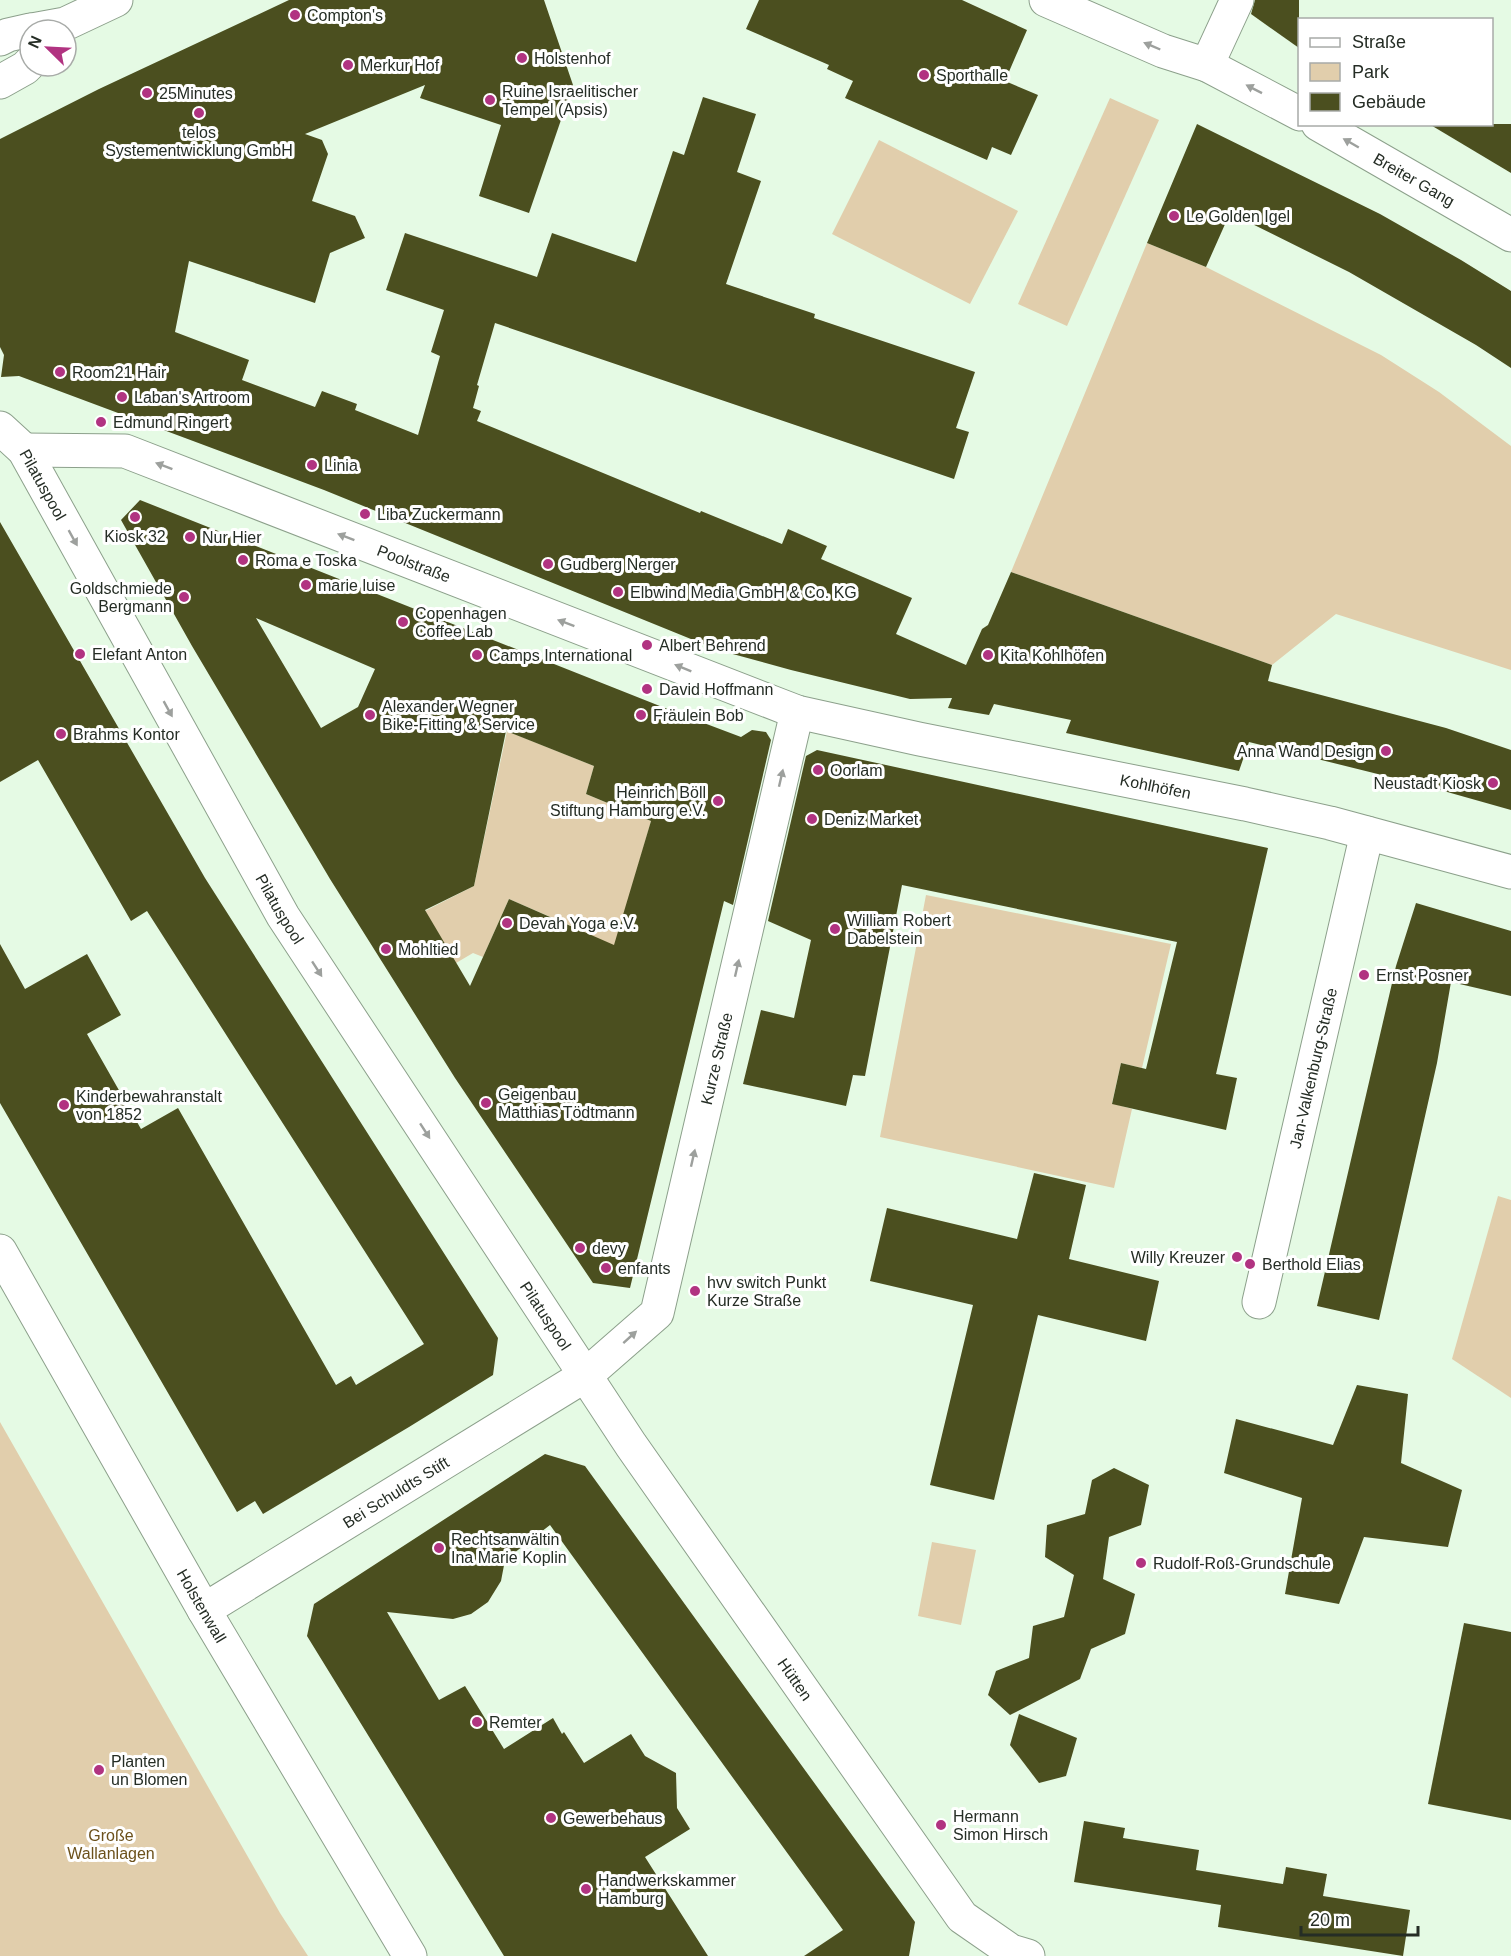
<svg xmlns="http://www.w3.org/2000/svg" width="1511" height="1956" viewBox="0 0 1511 1956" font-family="Arial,sans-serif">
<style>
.green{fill:#e1ceac}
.building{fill:#4b4f1f;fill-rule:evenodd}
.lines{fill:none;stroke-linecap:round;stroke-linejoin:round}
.minor-casing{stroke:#8ca08b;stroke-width:35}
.major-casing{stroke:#8ca08b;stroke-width:35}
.minor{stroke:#fff;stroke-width:33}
.major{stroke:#fff;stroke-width:33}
.oneway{fill:#9da09d}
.poi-dot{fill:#b13381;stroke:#fff;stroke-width:2}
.labels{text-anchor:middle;stroke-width:6;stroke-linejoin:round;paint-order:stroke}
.poi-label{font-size:16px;fill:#252d25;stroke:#fff;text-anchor:start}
.street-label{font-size:16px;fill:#252d25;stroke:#fff}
.park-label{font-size:16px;fill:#6c511b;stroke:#fff}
</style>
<rect width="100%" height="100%" fill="#e5fae4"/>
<g class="green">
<polygon points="1110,98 1159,120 1067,326 1018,304"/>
<polygon points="879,140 1018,211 970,304 832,234"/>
<polygon points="1147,243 1206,267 1381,355 1439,392 1511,446 1511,670 1336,614 1272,665 1011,572"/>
<polygon points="507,731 594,766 586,794 651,821 601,994 560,990 585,932 509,899 483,957 473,953 456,963 425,911 474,886"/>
<polygon points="926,895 1171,944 1142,1068 1121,1063 1112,1103 1132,1109 1114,1188 880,1137"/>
<polygon points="1498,1196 1511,1200 1511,1398 1452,1359"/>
<polygon points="0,1422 280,1913 308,1956 0,1956"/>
<polygon points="932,1542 976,1550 961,1625 918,1616"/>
</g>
<g class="building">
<polygon points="289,0 544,0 573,85 529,213 479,196 501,125 420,98 425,85 305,134 322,140 328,154 312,201 355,216 365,238 330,253 315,303 189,261 175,332 249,360 242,380 315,407 322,391 357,404 355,410 418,435 440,356 431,352 444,310 386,290 405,233 537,277 552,233 636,262 673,151 684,155 703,97 756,114 737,172 761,181 726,284 815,314 814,318 975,372 956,428 969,432 954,479 495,323 477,385 479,386 473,408 481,411 477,421 700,513 701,511 782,544 788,529 827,546 821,559 912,598 896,634 966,665 982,629 988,625 1011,572 1272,665 1268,681 1446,728 1511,750 1511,810 1426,786 1249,742 1239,771 1066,733 1071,720 994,704 989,715 948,708 952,698 910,699 791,670 718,650 324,490 19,376 1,377 4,355 0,347 0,139 99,89"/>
<polygon points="759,0 962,0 1027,30 1005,81 1038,95 1011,155 992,147 987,160 845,98 853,81 827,69 829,65 746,29"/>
<polygon points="1255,0 1299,0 1299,48 1251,14"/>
<polygon points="1197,124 1380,214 1461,260 1511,291 1511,368 1476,345 1349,272 1230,213 1206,267 1147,243"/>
<polygon points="1429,124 1511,124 1511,173"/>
<path d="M140,500L680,714L741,737L752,730L766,732L771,740L733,905L724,901L630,1288L593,1283L455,1078L330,879L192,646L121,520ZM256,618L375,669L358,707L321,728ZM506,731L594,766L586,794L651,821L614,945L509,899L470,986L425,910L474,886Z"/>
<polygon points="0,522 205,878 498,1338 493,1375 409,1427 263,1514 255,1501 237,1512 0,1103 0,944 25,989 87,954 121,1015 87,1034 141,1129 178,1108 336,1385 351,1376 356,1385 424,1344 147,911 131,921 38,760 0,782"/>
<polygon points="817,750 1268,848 1216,1074 1237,1078 1226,1130 1112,1104 1121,1063 1146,1069 1177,942 902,885 865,1076 853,1075 846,1106 743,1084 761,1010 794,1018 811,940 768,921 806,756"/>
<polygon points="1416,903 1511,931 1511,996 1451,982 1437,1063 1379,1320 1317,1306 1396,966"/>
<polygon points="1034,1173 1086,1185 1069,1259 1159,1281 1146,1341 1038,1315 994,1500 930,1485 973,1305 870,1281 887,1208 1017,1239"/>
<polygon points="1357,1385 1408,1394 1401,1463 1462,1490 1448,1547 1364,1537 1339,1604 1285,1594 1302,1498 1224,1473 1236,1419 1333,1445"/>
<polygon points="545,1454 585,1466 697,1621 915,1922 909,1956 804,1956 843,1930 550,1525 505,1560 501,1581 488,1602 471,1614 453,1619 387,1612 439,1700 465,1686 504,1749 553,1718 562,1734 564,1732 584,1763 631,1734 645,1756 676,1773 677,1808 690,1829 645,1857 708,1956 504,1956 307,1636 314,1604"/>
<polygon points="1114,1468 1149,1485 1141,1525 1109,1537 1103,1579 1135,1594 1125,1634 1091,1649 1080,1679 1010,1715 988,1695 996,1671 1029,1658 1033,1626 1064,1617 1074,1575 1045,1557 1047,1525 1085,1514 1092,1480"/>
<polygon points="1464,1623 1511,1632 1511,1820 1428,1804"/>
<polygon points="1019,1714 1077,1738 1066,1776 1039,1783 1010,1745"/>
<polygon points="1084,1821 1125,1828 1123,1838 1199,1850 1196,1870 1283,1884 1286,1867 1327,1874 1323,1896 1410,1910 1403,1956 1218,1927 1221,1905 1074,1882"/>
</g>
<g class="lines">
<defs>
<g id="minor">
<polyline points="1046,0 1163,51 1207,65 1300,114"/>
<polyline points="1207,65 1237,0"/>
<path id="s1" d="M1318,124L1511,235"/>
<path id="s2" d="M0,428L24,450L283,916L631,1445L962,1917L1011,1951L1028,1956"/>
<path id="s3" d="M24,450L125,451L797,712L919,739L1245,804L1330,823L1511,872"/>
<path id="s4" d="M1259,1302L1367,833"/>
<path id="s5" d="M204,1610L586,1375L657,1313L797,712"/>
</g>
<g id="major">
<polyline points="32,30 65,24 116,0"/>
<polyline points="0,39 8,35 30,30"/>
<polyline points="0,82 25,68 30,63"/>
<path id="s6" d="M0,1251L204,1610L410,1956"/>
</g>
</defs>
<use href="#minor" class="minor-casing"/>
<use href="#major" class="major-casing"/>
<use href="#minor" class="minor"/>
<use href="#major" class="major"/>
</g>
<defs><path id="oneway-solid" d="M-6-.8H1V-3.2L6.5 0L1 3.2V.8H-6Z" transform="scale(1.5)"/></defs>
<g class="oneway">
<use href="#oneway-solid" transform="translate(1152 46) rotate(-157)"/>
<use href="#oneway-solid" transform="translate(1254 89) rotate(-153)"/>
<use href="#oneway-solid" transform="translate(1351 143) rotate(-150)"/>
<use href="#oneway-solid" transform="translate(164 466) rotate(-159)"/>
<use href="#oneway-solid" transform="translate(346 537) rotate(-159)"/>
<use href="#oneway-solid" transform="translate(73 538) rotate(61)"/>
<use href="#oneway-solid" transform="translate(566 623) rotate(-159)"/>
<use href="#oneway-solid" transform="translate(683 668) rotate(-158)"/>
<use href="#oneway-solid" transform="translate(168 709) rotate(61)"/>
<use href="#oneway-solid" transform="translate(781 778) rotate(-77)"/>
<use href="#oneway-solid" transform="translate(737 968) rotate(-77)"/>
<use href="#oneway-solid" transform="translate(317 969) rotate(57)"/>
<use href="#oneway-solid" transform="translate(425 1131) rotate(57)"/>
<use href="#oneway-solid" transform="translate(693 1158) rotate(-77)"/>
<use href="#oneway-solid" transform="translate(630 1337) rotate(-42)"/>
</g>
<g class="poi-dot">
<circle cx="295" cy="15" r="6"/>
<circle cx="522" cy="58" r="6"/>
<circle cx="348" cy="65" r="6"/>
<circle cx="924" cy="75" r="6"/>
<circle cx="147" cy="93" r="6"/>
<circle cx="490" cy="100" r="6"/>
<circle cx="199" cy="113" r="6"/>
<circle cx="1174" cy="216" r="6"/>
<circle cx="60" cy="372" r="6"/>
<circle cx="122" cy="397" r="6"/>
<circle cx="101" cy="422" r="6"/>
<circle cx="312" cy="465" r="6"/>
<circle cx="365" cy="514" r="6"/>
<circle cx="135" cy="517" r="6"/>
<circle cx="190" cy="537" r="6"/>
<circle cx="243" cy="560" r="6"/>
<circle cx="548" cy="564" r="6"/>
<circle cx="306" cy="585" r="6"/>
<circle cx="618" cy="592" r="6"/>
<circle cx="184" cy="597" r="6"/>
<circle cx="403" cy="622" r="6"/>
<circle cx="647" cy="645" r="6"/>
<circle cx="80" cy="654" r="6"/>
<circle cx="477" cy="655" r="6"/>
<circle cx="988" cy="655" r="6"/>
<circle cx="647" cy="689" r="6"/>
<circle cx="370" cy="715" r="6"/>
<circle cx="641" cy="715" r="6"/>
<circle cx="61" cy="734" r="6"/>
<circle cx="1386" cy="751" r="6"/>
<circle cx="818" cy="770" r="6"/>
<circle cx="1493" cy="783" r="6"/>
<circle cx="718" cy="801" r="6"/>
<circle cx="812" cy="819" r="6"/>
<circle cx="507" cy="923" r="6"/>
<circle cx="835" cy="929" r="6"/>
<circle cx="386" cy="949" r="6"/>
<circle cx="1364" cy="975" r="6"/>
<circle cx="486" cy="1103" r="6"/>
<circle cx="64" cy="1105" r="6"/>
<circle cx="580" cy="1248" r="6"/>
<circle cx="1237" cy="1257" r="6"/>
<circle cx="1250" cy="1264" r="6"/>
<circle cx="606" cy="1268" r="6"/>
<circle cx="695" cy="1291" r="6"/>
<circle cx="439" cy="1548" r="6"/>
<circle cx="1141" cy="1563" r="6"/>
<circle cx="477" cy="1722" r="6"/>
<circle cx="99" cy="1770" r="6"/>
<circle cx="551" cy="1818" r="6"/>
<circle cx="941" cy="1825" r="6"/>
<circle cx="586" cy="1889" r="6"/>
</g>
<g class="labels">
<g class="poi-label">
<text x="307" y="21">Compton's</text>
<text x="534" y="64">Holstenhof</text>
<text x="360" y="71">Merkur Hof</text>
<text x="936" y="81">Sporthalle</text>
<text x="502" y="97">Ruine Israelitischer<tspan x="502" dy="18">Tempel (Apsis)</tspan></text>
<text x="159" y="99">25Minutes</text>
<text x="199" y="138" text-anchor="middle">telos<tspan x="199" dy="18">Systementwicklung GmbH</tspan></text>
<text x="1186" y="222">Le Golden Igel</text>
<text x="72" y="378">Room21 Hair</text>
<text x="134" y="403">Laban's Artroom</text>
<text x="113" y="428">Edmund Ringert</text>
<text x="324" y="471">Linia</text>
<text x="377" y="520">Liba Zuckermann</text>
<text x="135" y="542" text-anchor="middle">Kiosk 32</text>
<text x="202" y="543">Nur Hier</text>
<text x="255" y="566">Roma e Toska</text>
<text x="560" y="570">Gudberg Nerger</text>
<text x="318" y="591">marie luise</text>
<text x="172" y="594" text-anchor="end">Goldschmiede<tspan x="172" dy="18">Bergmann</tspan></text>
<text x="630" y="598">Elbwind Media GmbH &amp; Co. KG</text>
<text x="415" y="619">Copenhagen<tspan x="415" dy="18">Coffee Lab</tspan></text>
<text x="659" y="651">Albert Behrend</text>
<text x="92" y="660">Elefant Anton</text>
<text x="489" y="661">Camps International</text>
<text x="1000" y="661">Kita Kohlhöfen</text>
<text x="659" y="695">David Hoffmann</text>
<text x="382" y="712">Alexander Wegner<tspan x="382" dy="18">Bike-Fitting &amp; Service</tspan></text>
<text x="653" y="721">Fräulein Bob</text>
<text x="73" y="740">Brahms Kontor</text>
<text x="1374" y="757" text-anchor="end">Anna Wand Design</text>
<text x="830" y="776">Oorlam</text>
<text x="1481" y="789" text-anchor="end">Neustadt Kiosk</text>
<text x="706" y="798" text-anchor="end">Heinrich Böll<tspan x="706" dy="18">Stiftung Hamburg e.V.</tspan></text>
<text x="824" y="825">Deniz Market</text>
<text x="847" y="926">William Robert<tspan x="847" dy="18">Dabelstein</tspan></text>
<text x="519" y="929">Devah Yoga e.V.</text>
<text x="398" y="955">Mohltied</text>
<text x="1376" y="981">Ernst Posner</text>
<text x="498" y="1100">Geigenbau<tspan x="498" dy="18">Matthias Tödtmann</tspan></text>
<text x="76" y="1102">Kinderbewahranstalt<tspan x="76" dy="18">von 1852</tspan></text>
<text x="592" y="1254">devy</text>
<text x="1225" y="1263" text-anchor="end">Willy Kreuzer</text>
<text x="1262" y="1270">Berthold Elias</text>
<text x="618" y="1274">enfants</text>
<text x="707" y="1288">hvv switch Punkt<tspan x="707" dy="18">Kurze Straße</tspan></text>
<text x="451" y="1545">Rechtsanwältin<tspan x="451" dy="18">Ina Marie Koplin</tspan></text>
<text x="1153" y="1569">Rudolf-Roß-Grundschule</text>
<text x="489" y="1728">Remter</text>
<text x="111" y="1767">Planten<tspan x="111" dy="18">un Blomen</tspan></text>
<text x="953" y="1822">Hermann<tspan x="953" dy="18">Simon Hirsch</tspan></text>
<text x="563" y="1824">Gewerbehaus</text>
<text x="598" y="1886">Handwerkskammer<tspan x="598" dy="18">Hamburg</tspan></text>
</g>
<g class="street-label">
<text dy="6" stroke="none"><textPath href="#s1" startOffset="111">Breiter Gang</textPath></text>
<text dy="6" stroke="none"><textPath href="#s2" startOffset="72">Pilatuspool</textPath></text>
<text dy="6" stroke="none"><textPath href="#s3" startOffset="411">Poolstraße</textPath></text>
<text dy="6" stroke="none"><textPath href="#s3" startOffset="1188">Kohlhöfen</textPath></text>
<text dy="6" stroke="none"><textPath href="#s2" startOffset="558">Pilatuspool</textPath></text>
<text dy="6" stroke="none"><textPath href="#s5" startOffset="804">Kurze Straße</textPath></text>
<text dy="6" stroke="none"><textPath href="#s4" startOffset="240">Jan-Valkenburg-Straße</textPath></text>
<text dy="6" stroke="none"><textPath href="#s2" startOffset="1044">Pilatuspool</textPath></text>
<text dy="6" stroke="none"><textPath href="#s5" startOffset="225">Bei Schuldts Stift</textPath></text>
<text dy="6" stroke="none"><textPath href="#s6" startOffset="408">Holstenwall</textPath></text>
<text dy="6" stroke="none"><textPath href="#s2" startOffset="1485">Hütten</textPath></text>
</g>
<g class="park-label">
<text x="111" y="1841">Große<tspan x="111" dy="18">Wallanlagen</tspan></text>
</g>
</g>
<rect x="1298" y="18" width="195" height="108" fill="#ffffff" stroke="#a8aba8" stroke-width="1.5"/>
<rect x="1310" y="38" width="30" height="9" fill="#ffffff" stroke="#a8aba8" stroke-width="1.5"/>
<text x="1352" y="48" font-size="18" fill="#252d25">Straße</text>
<rect x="1310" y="63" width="30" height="18" fill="#e1ceac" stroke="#a8aba8" stroke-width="1.5"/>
<text x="1352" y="78" font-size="18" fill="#252d25">Park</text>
<rect x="1310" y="93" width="30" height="18" fill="#4b4f1f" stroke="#a8aba8" stroke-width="1.5"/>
<text x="1352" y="108" font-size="18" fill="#252d25">Gebäude</text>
<g transform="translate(48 48) rotate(294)"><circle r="28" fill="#ffffff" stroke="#a8aba8" stroke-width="1.5"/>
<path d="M0-4.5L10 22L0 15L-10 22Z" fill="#b13381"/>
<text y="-9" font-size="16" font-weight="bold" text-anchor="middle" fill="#252d25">N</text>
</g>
<path d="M1301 1926v9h117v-9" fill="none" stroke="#252d25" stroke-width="3"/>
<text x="1310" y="1926" font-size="18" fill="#252d25" stroke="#ffffff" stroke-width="4.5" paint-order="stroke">20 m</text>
</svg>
